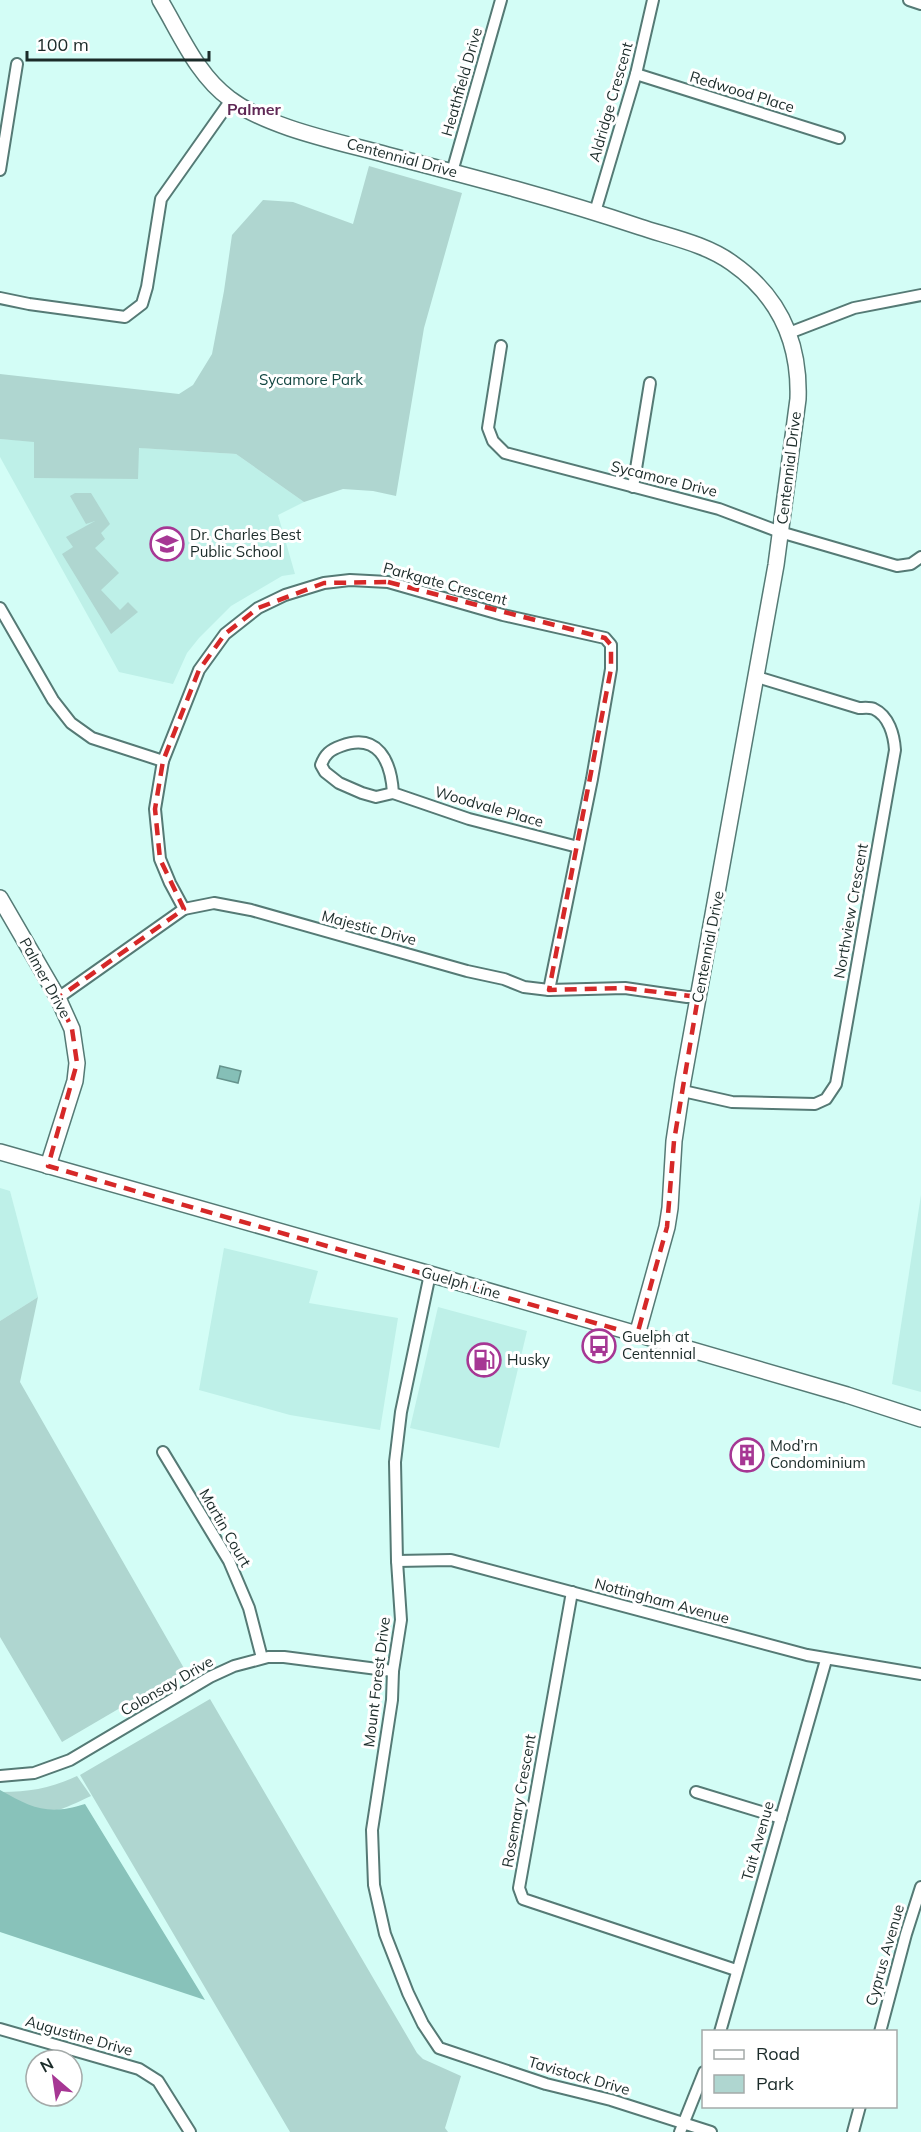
<svg xmlns="http://www.w3.org/2000/svg" width="921" height="2132" viewBox="0 0 921 2132" font-family="Mulish,sans-serif">
<style>
.built{fill:#bef0e8}
.green{fill:#afd6d0}
.forest{fill:#88c2ba}
.water{fill:#85bfb7;stroke:#65938c;stroke-width:1.5}
.lines{fill:none;stroke-linecap:round;stroke-linejoin:round}
.street-casing{stroke:#557a75;stroke-width:14}
.secondary-casing{stroke:#557a75;stroke-width:18}
.street{stroke:#fff;stroke-width:10}
.secondary{stroke:#fff;stroke-width:15}
.marked{fill:none;stroke:#d62828;stroke-width:4.5;stroke-dasharray:12 8;stroke-linejoin:round}
.labels{text-anchor:middle;stroke-width:6;stroke-linejoin:round;paint-order:stroke}
.street-label{font-size:15px;fill:#1b2b29;stroke:#fff}
.park-label{font-size:15px;fill:#134742;stroke:#fff}
.poi-label{font-size:15px;fill:#1b2b29;stroke:#fff;text-anchor:start}
.neighbourhood-label{font-size:16px;font-weight:bold;fill:#5f2855;stroke:#fff}
</style>
<rect width="100%" height="100%" fill="#d3fdf6"/>
<g class="built">
<polygon points="0,439 236,454 304,502 278,515 295,574 282,576 231,606 199,638 187,653 173,684 119,672 0,457"/>
<polygon points="0,1188 10,1191 38,1297 0,1321"/>
<polygon points="921,1195 921,1392 892,1384"/>
<polygon points="224,1248 318,1271 309,1303 398,1318 380,1430 290,1415 199,1390"/>
<polygon points="438,1307 527,1331 499,1448 410,1428"/>
</g>
<g class="green">
<polygon points="369,166 462,193 424,328 396,496 373,491 343,489 304,502 236,454 139,448 138,479 34,478 34,442 0,439 0,374 179,394 193,385 212,354 224,291 232,235 263,200 293,202 353,224"/>
<polygon points="75,493 91,493 110,524 101,533 105,539 95,548 119,573 101,590 120,610 128,602 138,612 111,634 62,554 73,547 66,537 95,521 86,524 70,496"/>
<polygon points="38,1297 20,1382 185,1670 62,1742 0,1637 0,1321"/>
<polygon points="210,1699 417,2053 423,2059 461,2076 445,2128 448,2132 290,2132 80,1775"/>
<path d="M77,1776L91,1796C45,1818 46,1816 2,1792C29,1792 52,1788 77,1776Z"/>
</g>
<path class="forest" d="M0,1790C32,1808 48,1816 85,1804L205,2000L0,1932Z"/>
<polygon class="water" points="220,1066 241,1071 238,1083 217,1078"/>
<g class="lines">
<defs>
<g id="street">
<polyline points="909,0 921,4"/>
<polyline points="636,74 839,138"/>
<polyline points="0,170 17,64"/>
<polyline points="452,172 501,0"/>
<polyline points="595,212 636,74 653,0"/>
<polyline points="0,298 29,304 125,317 142,304 147,287 161,199 231,100"/>
<polyline points="789,333 854,308 921,295"/>
<polyline points="501,346 488,428 493,441 505,453 719,509 780,532 897,566 911,564 921,557"/>
<polyline points="633,487 650,383"/>
<polyline points="0,608 53,700 71,723 92,738 163,761"/>
<path d="M393,793C391,761 378,732 341,746C330,750 325,754 321,765L325,772L339,783L362,793L376,797L393,793L469,819L578,847"/>
<polyline points="184,909 170,883 160,859 155,809 163,761 199,670 225,634 258,608 285,595 324,583 350,580 388,582 503,615 605,638 611,645 611,669 592,779 549,990"/>
<polyline points="58,998 184,909 214,903 251,910 467,971 504,979 524,987 549,990 625,988 687,997 698,997"/>
<path d="M683,1091L732,1102L815,1104L826,1099L836,1084L895,750C894,735 889,716 874,709C870,707 863,708 859,708L757,677"/>
<polyline points="430,1274 401,1412 395,1462 397,1561 401,1620 393,1671 392,1700 372,1830 374,1885 385,1934 408,1993 423,2024 439,2048 546,2084 611,2100 711,2132"/>
<polyline points="163,1452 229,1561 249,1608 262,1658"/>
<polyline points="397,1561 451,1560 807,1655 921,1674"/>
<polyline points="572,1592 519,1888 523,1899 736,1970"/>
<polyline points="0,1776 34,1773 70,1760 210,1677 234,1666 268,1657 284,1657 393,1671"/>
<polyline points="696,1792 781,1818"/>
<polyline points="0,2029 139,2069 158,2081 190,2132"/>
<polyline points="720,2032 826,1660"/>
<polyline points="880,2032 906,1934 921,1887"/>
<polyline points="680,2132 704,2072"/>
<polyline points="853,2132 860,2106"/>
</g>
<g id="secondary">
<path d="M160,0C181,35 197,75 230,99C268,128 340,142 387,155C472,177 557,199 640,227C670,237 706,244 732,263C779,296 800,342 798,399L776,565L683,1081L674,1141L670,1208L667,1227L637,1335"/>
<polyline points="0,898 58,998 72,1029 77,1063 75,1081 48,1166"/>
<polyline points="0,1152 430,1274 847,1395 921,1419"/>
</g>
</defs>
<use href="#street" class="street-casing"/>
<use href="#secondary" class="secondary-casing"/>
<use href="#street" class="street"/>
<use href="#secondary" class="secondary"/>
</g>
<path class="marked" d="M388,582L605,638L611,645V669L549,990L625,988L698,997L674,1141L667,1227L637,1335L48,1166L77,1063L72,1029L58,998L184,909L160,859L155,809L163,761L199,670L225,634L258,608L324,583Z"/>
<defs>
<symbol id="school-ring" viewBox="-11 -11 22 22"><circle r="9.5" fill="#fff" stroke="#a63794" stroke-width="1.5"/><path d="M0-5L7-2L0 1L-7-2ZM-4 1L0 2.5L4 1V4Q0 6-4 4Z" fill="#a63794"/></symbol>
<symbol id="bus-ring" viewBox="-11 -11 22 22"><circle r="9.5" fill="#fff" stroke="#a63794" stroke-width="1.5"/><path d="M-5-6H5V4H4V6H2V4H-2V6H-4V4H-5ZM-3.5-4V0h7V-4ZM-3.5 1.2v1.5H-2V1.2ZM2 1.2v1.5H3.5V1.2Z" fill="#a63794"/></symbol>
<symbol id="fuel-ring" viewBox="-11 -11 22 22"><circle r="9.5" fill="#fff" stroke="#a63794" stroke-width="1.5"/><path d="M-5.5-6h7V0h2V4h1.3V-2.5L3-4.5l.8-.8L6-3V5H2.5V1h-1V6h-7ZM-4.2-4.7v3.2H.2V-4.7Z" fill="#a63794"/></symbol>
<symbol id="building-ring" viewBox="-11 -11 22 22"><circle r="9.5" fill="#fff" stroke="#a63794" stroke-width="1.5"/><path d="M-4-6H4V6H1V3H-1V6H-4ZM-2.5-4.3h1.7v1.8h-1.7ZM.8-4.3h1.7v1.8H.8ZM-2.5-1h1.7V.8h-1.7ZM.8-1h1.7V.8H.8Z" fill="#a63794"/></symbol>
</defs>
<g fill-rule="evenodd">
<use href="#school-ring" x="148" y="525" width="38" height="38"/>
<use href="#bus-ring" x="580" y="1327" width="38" height="38"/>
<use href="#fuel-ring" x="465" y="1341" width="38" height="38"/>
<use href="#building-ring" x="728" y="1436" width="38" height="38"/>
</g>
<g class="labels">
<g class="street-label">
<text transform="translate(462 82) rotate(-74)" y="5">Heathfield Drive</text>
<text transform="translate(742 92) rotate(17)" y="5">Redwood Place</text>
<text transform="translate(611 102) rotate(-74)" y="5">Aldridge Crescent</text>
<text transform="translate(402 158) rotate(15)" y="5">Centennial Drive</text>
<text transform="translate(789 468) rotate(-83)" y="5">Centennial Drive</text>
<text transform="translate(664 479) rotate(14)" y="5">Sycamore Drive</text>
<text transform="translate(445 584) rotate(15)" y="5">Parkgate Crescent</text>
<text transform="translate(489 807) rotate(16)" y="5">Woodvale Place</text>
<text transform="translate(851 911) rotate(-80)" y="5">Northview Crescent</text>
<text transform="translate(369 928) rotate(15)" y="5">Majestic Drive</text>
<text transform="translate(708 947) rotate(-79)" y="5">Centennial Drive</text>
<text transform="translate(45 978) rotate(61)" y="5">Palmer Drive</text>
<text transform="translate(461 1283) rotate(16)" y="5">Guelph Line</text>
<text transform="translate(225 1528) rotate(60)" y="5">Martin Court</text>
<text transform="translate(662 1601) rotate(15)" y="5">Nottingham Avenue</text>
<text transform="translate(377 1682) rotate(-83)" y="5">Mount Forest Drive</text>
<text transform="translate(167 1686) rotate(-30)" y="5">Colonsay Drive</text>
<text transform="translate(519 1801) rotate(-80)" y="5">Rosemary Crescent</text>
<text transform="translate(758 1841) rotate(-74)" y="5">Tait Avenue</text>
<text transform="translate(885 1955) rotate(-74)" y="5">Cyprus Avenue</text>
<text transform="translate(79 2036) rotate(16)" y="5">Augustine Drive</text>
<text transform="translate(579 2076) rotate(16)" y="5">Tavistock Drive</text>
</g>
<g class="park-label">
<text x="311" y="385">Sycamore Park</text>
</g>
<g class="poi-label">
<text x="190" y="540">Dr. Charles Best<tspan x="190" dy="17">Public School</tspan></text>
<text x="622" y="1342">Guelph at<tspan x="622" dy="17">Centennial</tspan></text>
<text x="507" y="1365">Husky</text>
<text x="770" y="1451">Mod’rn<tspan x="770" dy="17">Condominium</tspan></text>
</g>
<g class="neighbourhood-label">
<text x="254" y="115">Palmer</text>
</g>
</g>
<rect x="702" y="2030" width="195" height="78" fill="#ffffff" stroke="#a4aaa9" stroke-width="1.5"/>
<rect x="714" y="2050" width="30" height="9" fill="#ffffff" stroke="#a4aaa9" stroke-width="1.5"/>
<text x="756" y="2060" font-size="18" fill="#1b2b29">Road</text>
<rect x="714" y="2075" width="30" height="18" fill="#afd6d0" stroke="#a4aaa9" stroke-width="1.5"/>
<text x="756" y="2090" font-size="18" fill="#1b2b29">Park</text>
<g transform="translate(54 2078) rotate(331)"><circle r="28" fill="#ffffff" stroke="#a4aaa9" stroke-width="1.5"/>
<path d="M0-4.5L10 22L0 15L-10 22Z" fill="#a63794"/>
<text y="-9" font-size="16" font-weight="bold" text-anchor="middle" fill="#1b2b29">N</text>
</g>
<path d="M27 51v9h182v-9" fill="none" stroke="#1b2b29" stroke-width="3"/>
<text x="36" y="51" font-size="18" fill="#1b2b29" stroke="#ffffff" stroke-width="4.5" paint-order="stroke">100 m</text>
</svg>
